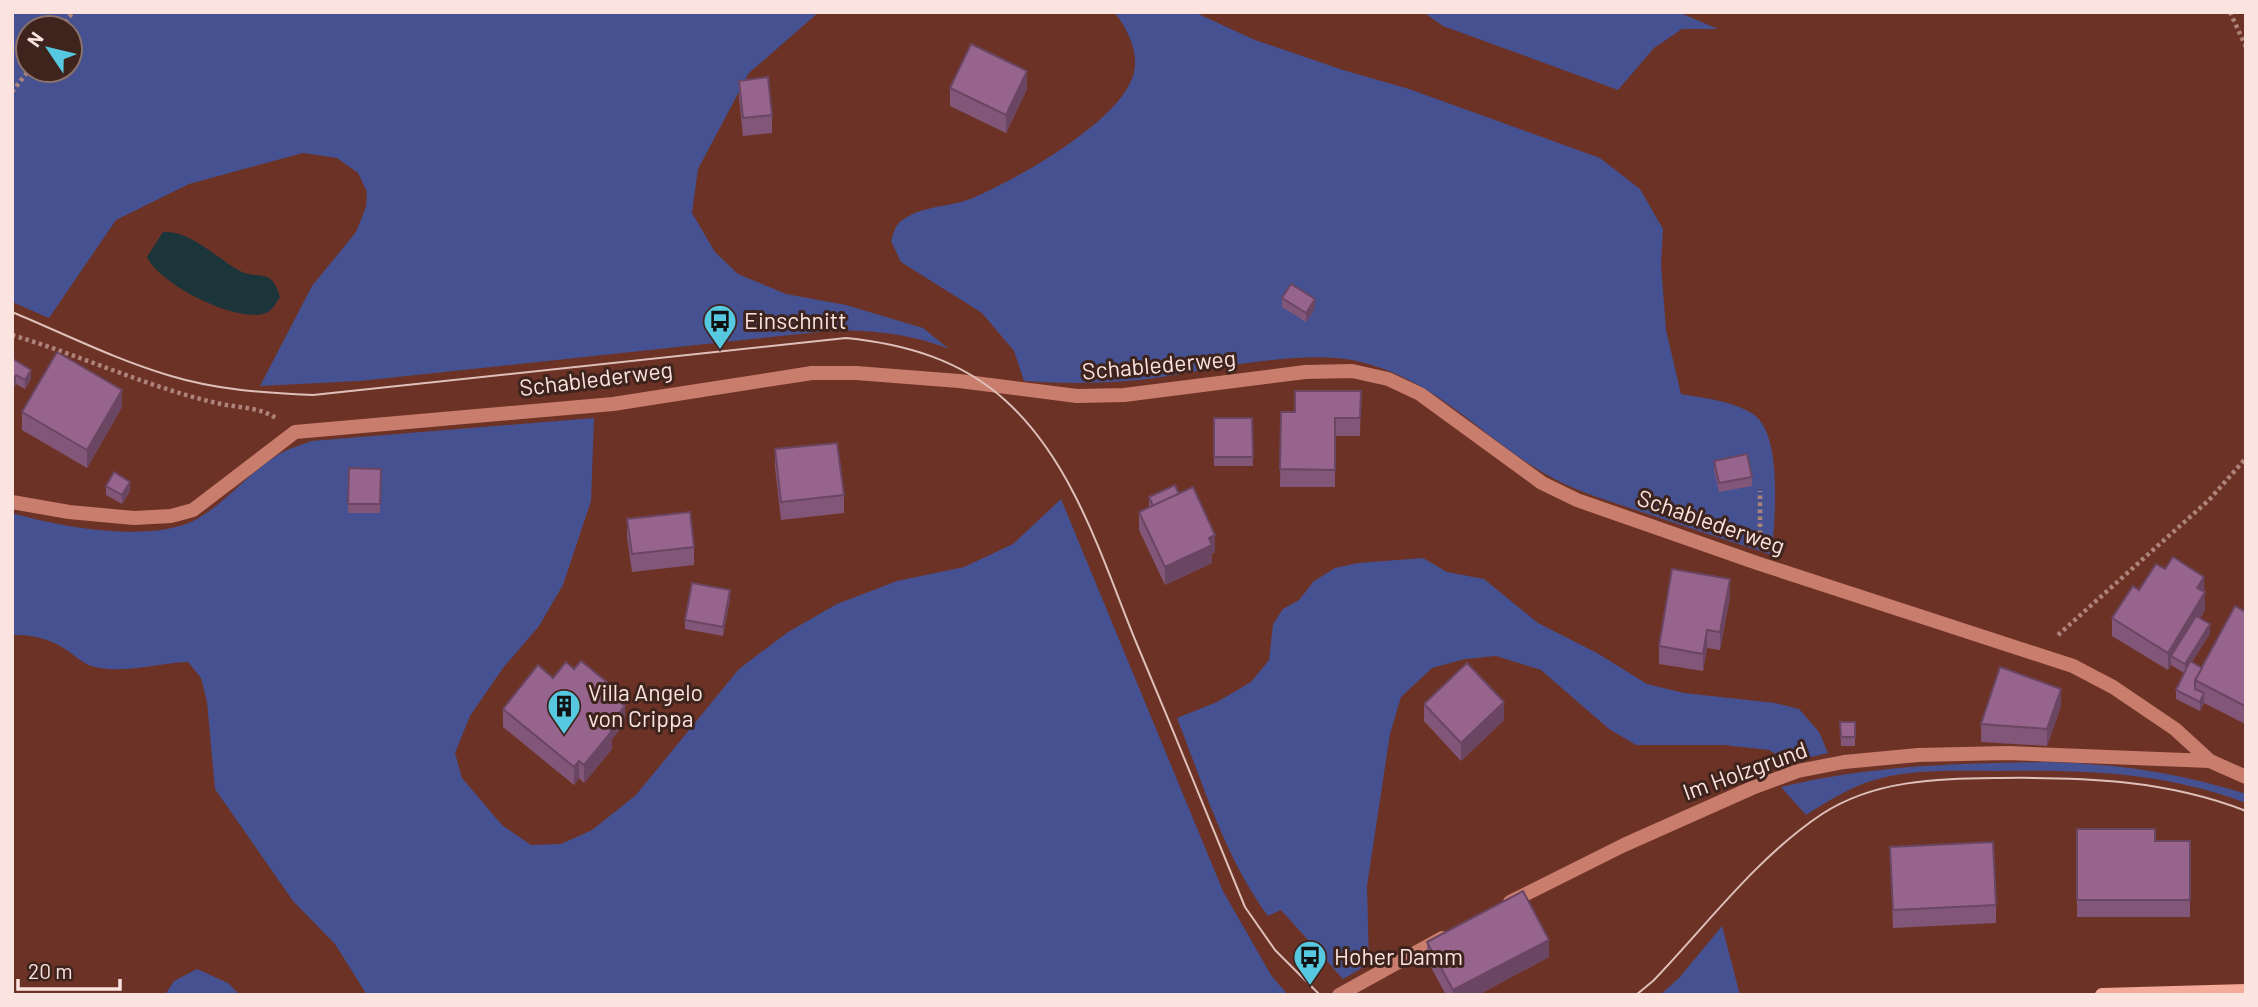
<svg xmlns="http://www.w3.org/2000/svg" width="2258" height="1007" viewBox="0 0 2258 1007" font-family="Barlow,sans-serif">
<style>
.green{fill:#455190;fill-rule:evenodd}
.water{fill:#1c353b}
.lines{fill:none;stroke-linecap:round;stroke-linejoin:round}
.path{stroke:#ae837b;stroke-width:4.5;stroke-dasharray:3.5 3.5;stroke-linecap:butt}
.street{stroke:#c97d6c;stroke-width:14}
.secondary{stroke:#f4ab9a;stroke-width:14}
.tram{stroke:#dec0ba;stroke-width:2}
.wall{fill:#825679}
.shaded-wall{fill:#6a4663}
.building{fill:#97648d;stroke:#6a4663;stroke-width:2}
.labels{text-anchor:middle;stroke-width:6;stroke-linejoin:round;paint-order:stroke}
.poi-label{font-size:23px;fill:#fbe4df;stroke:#3f241e;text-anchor:start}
.street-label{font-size:23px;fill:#fbe4df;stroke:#3f241e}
</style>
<rect width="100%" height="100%" fill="#6d3226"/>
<g class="green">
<path d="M12,12H819L749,73L698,169L692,213L715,252L738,274L786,294L846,305L923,328L949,349C912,334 876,331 837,330L360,381L260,386L312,286L356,232L366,207L367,192L358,173L337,158L303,153L189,184L116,220L49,318L12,302ZM28,28H70V70H28Z"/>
<path d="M1114,12H1194L1255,40L1343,70L1409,89L1600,158L1640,189L1663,229L1661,264L1666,330L1681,394C1704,398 1733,401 1753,414C1784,435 1774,522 1772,555C1726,540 1681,525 1636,510C1604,499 1571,490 1542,472C1477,433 1435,379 1357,361C1305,349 1215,369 1162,377C1116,384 1070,384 1024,381L1014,351L982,313L901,262L891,241C893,235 895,226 900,222C921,205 946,208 970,199C1014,181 1118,123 1133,76C1140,54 1128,29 1114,12Z"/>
<polygon points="1423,12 1678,12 1718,29 1682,29 1654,48 1618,90 1443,26"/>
<path d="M594,418L591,501L563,585L539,626L503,668L470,716L455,753L462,778L502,825L531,845L561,844L592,830L636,795L739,669L788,632L837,604L897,581L964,567L1013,544L1061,499L1223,891L1271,975L1288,995H367L335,944L293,901L215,789L207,702L201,678L188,662C155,663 123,675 91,666C83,663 75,656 68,651C52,639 32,634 12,635V513C61,527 152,544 197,519C228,501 250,471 281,453C290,448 302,445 311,441Z"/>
<path d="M1423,558L1447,572L1484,579L1538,623L1597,653L1647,684L1684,693L1775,703L1799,709L1819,732L1828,753L1789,762L1769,750L1724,745H1636L1609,729L1541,670L1496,656L1465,659L1432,668L1401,697L1390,734L1367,886L1369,964L1343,979L1281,910L1268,916C1225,858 1203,784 1177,718L1217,702L1251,682L1269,660L1273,624L1283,609L1299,600L1314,581L1335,568L1358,563Z"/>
<path d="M2050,762C2118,764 2181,773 2246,794V803C2161,771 2082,770 1994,771C1956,771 1918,769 1882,778C1854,784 1830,800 1806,815L1781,787C1871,765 1959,763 2050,762Z"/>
<polygon points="1722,926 1740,995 1660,995 1679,978"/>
<polygon points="197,969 228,983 240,995 165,995 174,981"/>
</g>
<path class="water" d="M163,232C192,230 218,260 242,272C250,276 261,274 269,278C276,283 277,289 280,297C276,303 273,310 266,313C237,324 159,284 147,257Z"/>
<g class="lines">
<g class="path">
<polyline points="2230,12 2246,47"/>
<polyline points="61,28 73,12"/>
<polyline points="12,92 29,70"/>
<path d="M12,335C83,356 149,388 221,404C240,408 261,407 277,419"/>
<polyline points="1760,541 1760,491"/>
<polyline points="2058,635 2209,500 2246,458"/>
</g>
<g class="street">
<polyline points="12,502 69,512 134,518 171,516 193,510 295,432 613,404 812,373 856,373 959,381 1077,396 1124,395 1305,372 1352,371 1388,379 1420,394 1542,483 1577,500 1757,563 2073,666 2113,687 2175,729 2210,761 2246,777"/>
<polyline points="1510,902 1624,845 1752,788 1798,771 1844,762 1918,755 2008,753 2210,761"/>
<polyline points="1339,995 1442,938"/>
</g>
<polyline class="secondary" points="2102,995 2246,991"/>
<g class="tram">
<path d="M12,312C65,334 116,360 171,376C217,390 265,393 313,395L846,338C906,344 961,360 1006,401C1074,463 1102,559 1136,642C1173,730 1209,818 1245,907L1275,950L1320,995"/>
<path d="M1636,995L1653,981C1707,925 1756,858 1822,814C1876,779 1938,779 2001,778C2084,777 2167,780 2246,811"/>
</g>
</g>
<g class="wall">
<polygon points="739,81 772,115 772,133 743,136 739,98"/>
<polygon points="950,88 1027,89 1006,133 950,106"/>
<polygon points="1282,298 1315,308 1306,322 1282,307"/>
<polygon points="12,361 31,379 25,389 16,384 12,390"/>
<polygon points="1361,391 1360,436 1335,436 1335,487 1280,487 1281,412 1295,412"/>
<polygon points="122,407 87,468 22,430 22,412"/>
<polygon points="1214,418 1252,418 1253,466 1214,466"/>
<polygon points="775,449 844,495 844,513 781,520 775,467"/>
<polygon points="1714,461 1752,477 1752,486 1719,492 1714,470"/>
<polygon points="349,468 381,469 380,513 348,513"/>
<polygon points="106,486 130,491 122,504 106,495"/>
<polygon points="1179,494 1215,552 1212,554 1212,563 1165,585 1139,530 1139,512 1149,507 1149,497"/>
<polygon points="627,519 694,547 694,565 632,572 627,537"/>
<polygon points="2139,590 2204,591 2205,610 2200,618 2210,633 2192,662 2202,668 2246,612 2245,724 2204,703 2200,711 2176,699 2176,690 2184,673 2171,665 2168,670 2112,636 2112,618"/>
<polygon points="1730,597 1720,650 1707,648 1703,671 1659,664 1659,646"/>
<polygon points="730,599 723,636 685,629 685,620"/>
<polygon points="553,678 623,704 625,723 612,739 612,749 584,783 579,778 574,785 503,727 503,709"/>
<polygon points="1424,704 1504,720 1461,761 1424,721"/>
<polygon points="2061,706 2047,746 1981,742 1981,724"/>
<polygon points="1840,722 1855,722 1855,746 1841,746"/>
<polygon points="2077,829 2155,841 2190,841 2190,917 2077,917"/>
<polygon points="1890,847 1996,905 1996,923 1893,928"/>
<polygon points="1427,942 1549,957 1478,995 1446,995 1427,960"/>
</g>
<g class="shaded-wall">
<polygon points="1027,71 1027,89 1006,133 1006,115"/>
<polygon points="1315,299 1315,308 1306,322 1306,313"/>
<polygon points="31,370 31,379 25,389 25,380"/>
<polygon points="16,375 16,384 12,390 12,381"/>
<polygon points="122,390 122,407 87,468 87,450"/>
<polygon points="130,482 130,491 122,504 122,495"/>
<polygon points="1215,535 1215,552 1212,554 1212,563 1165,585 1165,567 1209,538"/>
<polygon points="2204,577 2205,610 2175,658 2171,656 2171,665 2168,670 2168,653 2197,588"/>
<polygon points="1730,579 1730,597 1720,650 1720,632"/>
<polygon points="730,590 730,599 723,636 723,627"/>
<polygon points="2210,624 2210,633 2185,673 2185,664"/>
<polygon points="1707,630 1707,648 1703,671 1703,654"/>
<polygon points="2061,689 2061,706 2047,746 2047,729"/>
<polygon points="2204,693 2204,702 2200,711 2200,702"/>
<polygon points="623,695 623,708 625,706 625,723 612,739 612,749 584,783 584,765 607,727 619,701"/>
<polygon points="1504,702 1504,720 1461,761 1461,743"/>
<polygon points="579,761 579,778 574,785 574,767"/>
<polygon points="1549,940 1549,957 1478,995 1453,995 1453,990"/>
</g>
<g class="building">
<polygon points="971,44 1027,71 1006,115 950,88"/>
<polygon points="768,77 772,115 743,118 739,81"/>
<polygon points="1291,284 1315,299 1306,313 1282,298"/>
<polygon points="57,352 122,390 87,450 22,412"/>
<polygon points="13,359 31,370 25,380 16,375 12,381 12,361"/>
<polygon points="1295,391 1361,391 1360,418 1335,418 1335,470 1280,469 1281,412 1295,412"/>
<polygon points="1214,418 1252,418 1253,457 1214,457"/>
<polygon points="837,443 844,495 781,502 775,449"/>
<polygon points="1747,454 1752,477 1719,483 1714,461"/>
<polygon points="349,468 381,469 380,504 348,504"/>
<polygon points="114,472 130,482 122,495 106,486"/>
<polygon points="1175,485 1179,494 1153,506 1149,497"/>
<polygon points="1193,487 1215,535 1209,538 1212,545 1165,567 1139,512"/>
<polygon points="690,512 694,547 632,554 627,519"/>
<polygon points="2173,557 2204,577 2197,588 2205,592 2168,653 2112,618 2133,586 2139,590 2156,564 2165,569"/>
<polygon points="1672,569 1730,579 1720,632 1707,630 1703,654 1659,646"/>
<polygon points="692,583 730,590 723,627 685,620"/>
<polygon points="2235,606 2246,612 2245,706 2195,680"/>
<polygon points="2196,616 2210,624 2185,664 2171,656"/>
<polygon points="581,661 623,695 619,701 625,706 607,727 612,731 584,765 579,761 574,767 503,709 538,665 553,678 566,662 574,669"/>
<polygon points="2190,661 2202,668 2195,680 2195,689 2204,693 2200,702 2176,690"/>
<polygon points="1467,663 1504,702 1461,743 1424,704"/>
<polygon points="2000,667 2061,689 2047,729 1981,724"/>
<polygon points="1840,722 1855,722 1855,737 1841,737"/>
<polygon points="2077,829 2155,829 2155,841 2190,841 2190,900 2077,900"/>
<polygon points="1993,842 1996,905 1893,910 1890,847"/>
<polygon points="1523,891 1549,940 1453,990 1427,942"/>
</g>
<defs>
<symbol id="bus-pin" viewBox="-11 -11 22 30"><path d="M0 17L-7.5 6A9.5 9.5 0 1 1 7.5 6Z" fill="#56c9e1" stroke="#3f241e"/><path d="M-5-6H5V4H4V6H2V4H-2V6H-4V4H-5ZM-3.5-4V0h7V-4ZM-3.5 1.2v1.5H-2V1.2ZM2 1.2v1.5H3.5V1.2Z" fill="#111"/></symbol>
<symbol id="building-pin" viewBox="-11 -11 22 30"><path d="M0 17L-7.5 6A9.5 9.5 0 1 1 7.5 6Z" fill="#56c9e1" stroke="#3f241e"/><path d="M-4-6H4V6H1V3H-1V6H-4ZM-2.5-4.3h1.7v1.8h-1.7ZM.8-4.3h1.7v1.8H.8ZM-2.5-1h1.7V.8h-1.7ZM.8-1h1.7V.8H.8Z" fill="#111"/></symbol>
</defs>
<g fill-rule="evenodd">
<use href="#bus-pin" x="701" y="302" width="38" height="52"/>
<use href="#building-pin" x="545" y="687" width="38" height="52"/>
<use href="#bus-pin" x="1291" y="938" width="38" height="52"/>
</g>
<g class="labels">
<g class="poi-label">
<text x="744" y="329">Einschnitt</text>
<text x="588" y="701">Villa Angelo<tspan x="588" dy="26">von Crippa</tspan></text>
<text x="1334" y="965">Hoher Damm</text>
</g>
<g class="street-label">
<text transform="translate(1159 365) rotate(-5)" y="8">Schablederweg</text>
<text transform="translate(596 379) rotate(-7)" y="8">Schablederweg</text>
<text transform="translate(1711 522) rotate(19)" y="8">Schablederweg</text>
<text transform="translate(1745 771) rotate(-20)" y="8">Im Holzgrund</text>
</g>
</g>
<rect width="2258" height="1007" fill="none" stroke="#fbe4df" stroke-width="28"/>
<g transform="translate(49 49) rotate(305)"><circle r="33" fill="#3f241e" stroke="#8a716b" stroke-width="2"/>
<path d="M0-5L12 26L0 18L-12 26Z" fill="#56c9e1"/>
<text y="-10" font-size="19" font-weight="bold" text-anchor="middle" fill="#fbe4df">N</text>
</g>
<path d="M18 979v10h102v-10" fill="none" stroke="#fbe4df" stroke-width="3.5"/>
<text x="28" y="979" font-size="21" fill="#fbe4df" stroke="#3f241e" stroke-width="5" paint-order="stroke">20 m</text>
</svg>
